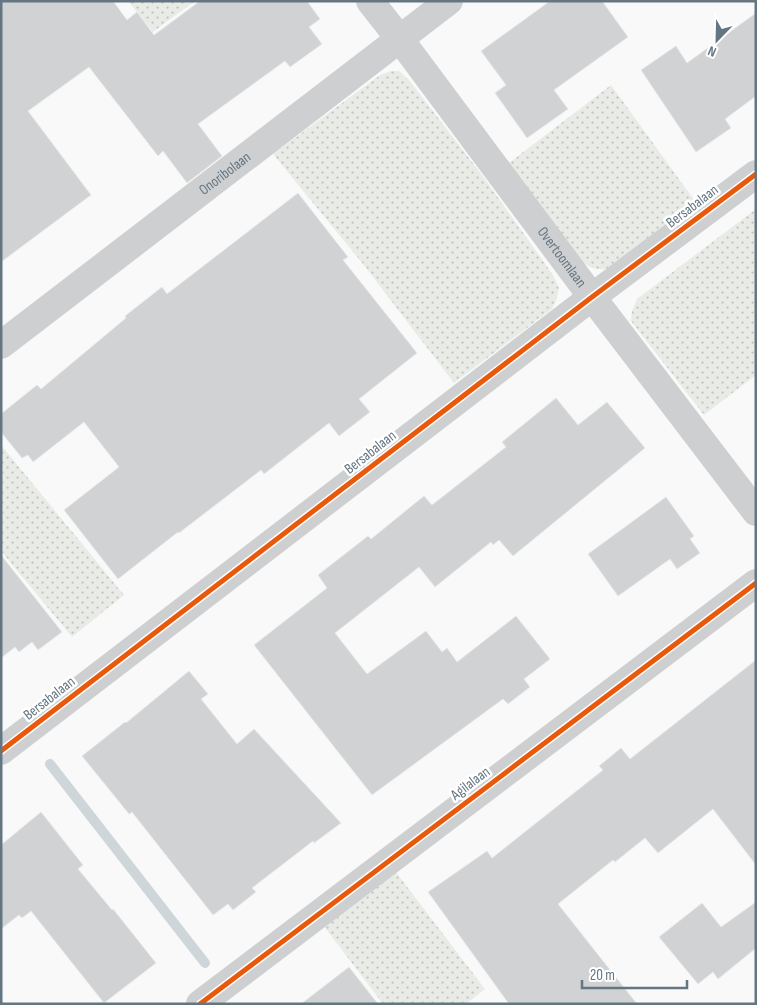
<svg xmlns="http://www.w3.org/2000/svg" width="757" height="1005" viewBox="0 0 757 1005" font-family="'Sofia Sans Condensed',sans-serif">
<style>
.grass{fill:url(#grass-dots)}
.lines{fill:none;stroke-linecap:round;stroke-linejoin:round}
.stream{stroke:#ced6d9;stroke-width:10}
.building{fill:#d0d2d3;stroke:#e8e8e8}
.minor{stroke:#cecfd0;stroke-width:28}
.cycleway-casing{stroke:#fff;stroke-width:8}
.cycleway{stroke:#e8590c;stroke-width:5}
.labels{text-anchor:middle;stroke-width:5;stroke-linejoin:round;paint-order:stroke}
.street-label{font-size:15px;fill:#657683;stroke:#fff}
</style>
<defs>
<pattern id="grass-dots" width="8" height="8" patternUnits="userSpaceOnUse" patternTransform="scale(1.25)"><rect width="8" height="8" fill="#e8ebe6"/><path d="M2 2h.1M6 6h.1" fill="none" stroke="#c0c3c0" stroke-width="1.8" stroke-linecap="round"/></pattern>
</defs>
<rect width="100%" height="100%" fill="#f9f9f9"/>
<g class="grass">
<polygon points="128,1 195,1 153,32"/>
<polygon points="391,71 399,71 409,80 482,175 553,275 559,288 556,301 552,309 454,383 363,264 273,154 380,75"/>
<path d="M611,85L697,204L607,269C593,270 588,267 578,258L509,163Z"/>
<polygon points="756,209 756,375 704,415 631,321 632,311 637,299"/>
<polygon points="1,445 124,595 72,637 1,551"/>
<polygon points="395,871 485,989 466,1004 383,1004 323,925"/>
</g>
<g class="lines">
<polyline class="stream" points="50,764 205,963"/>
</g>
<g class="building">
<polygon points="1,1 113,1 127,20 137,12 154,35 200,1 307,1 320,19 309,27 322,44 290,67 285,61 198,124 222,156 187,183 163,151 158,156 89,67 28,111 91,195 1,262"/>
<polygon points="550,1 602,1 628,37 554,90 568,109 527,138 495,93 506,85 481,51"/>
<polygon points="756,13 756,96 725,119 731,128 696,152 641,70 676,46 687,63"/>
<polygon points="298,193 348,257 343,260 417,353 359,399 370,412 339,436 329,423 264,474 261,470 179,533 178,532 118,579 64,510 119,467 84,422 33,462 28,455 22,458 1,432 1,414 37,385 41,389 126,318 125,316 162,287 167,294"/>
<polygon points="556,398 578,425 607,402 645,448 513,556 499,540 493,545 491,542 435,587 419,567 335,633 367,674 426,631 442,652 447,648 457,662 516,616 550,659 524,679 530,687 508,704 503,699 372,795 254,645 327,588 318,575 368,536 371,539 424,496 432,505 506,447 502,442"/>
<polygon points="666,497 694,536 690,539 700,553 677,569 670,559 618,596 588,554"/>
<polygon points="1,555 62,632 38,650 32,642 19,652 15,647 1,658"/>
<polygon points="756,660 756,865 713,809 658,853 645,838 615,862 613,860 558,904 637,1004 509,1004 428,892 487,851 492,858 603,770 599,766 621,748 630,759"/>
<polygon points="189,671 208,694 201,699 237,744 254,729 341,823 314,843 313,841 252,888 256,892 233,910 228,904 213,915 132,812 129,814 82,756 125,722 126,723"/>
<polygon points="41,812 83,865 78,869 112,910 113,909 156,963 104,1003 31,911 22,918 19,915 1,929 1,845"/>
<polygon points="756,902 756,948 718,979 713,972 698,984 659,937 702,903 721,927"/>
<polygon points="349,967 378,1004 301,1004"/>
</g>
<g class="lines">
<g class="minor">
<path id="s1" d="M370,1L399,38L592,297L756,512"/>
<path id="s2" d="M1,345L449,1"/>
<polyline points="1,751 592,297 756,174"/>
<polyline points="200,1004 756,583"/>
</g>
<defs>
<g id="cycleway">
<polyline points="1,751 592,297 756,174"/>
<polyline points="200,1004 756,583"/>
</g>
</defs>
<use href="#cycleway" class="cycleway-casing"/>
<use href="#cycleway" class="cycleway"/>
</g>
<g class="labels">
<g class="street-label">
<text dy="5" stroke="none"><textPath href="#s2" startOffset="282">Onoribolaan</textPath></text>
<text transform="translate(692 206) rotate(-37)" y="5">Bersabalaan</text>
<text dy="5" stroke="none"><textPath href="#s1" startOffset="320">Overtoomlaan</textPath></text>
<text transform="translate(370 452) rotate(-38)" y="5">Bersabalaan</text>
<text transform="translate(49 698) rotate(-38)" y="5">Bersabalaan</text>
<text transform="translate(470 783) rotate(-37)" y="5">Agilalaan</text>
</g>
</g>
<rect width="757" height="1005" fill="none" stroke="#657683" stroke-width="5"/>
<g transform="translate(717 40) rotate(203)" stroke="#ffffff" stroke-width="4" paint-order="stroke">
<path d="M0-4L9 19L0 12L-9 19Z" fill="#657683"/>
<text y="-8" font-size="14" font-weight="bold" text-anchor="middle" fill="#657683">N</text>
</g>
<path d="M582 980v8h105v-8" fill="none" stroke="#657683" stroke-width="2.5"/>
<text x="590" y="980" font-size="15" fill="#657683" stroke="#ffffff" stroke-width="4" paint-order="stroke">20 m</text>
</svg>
